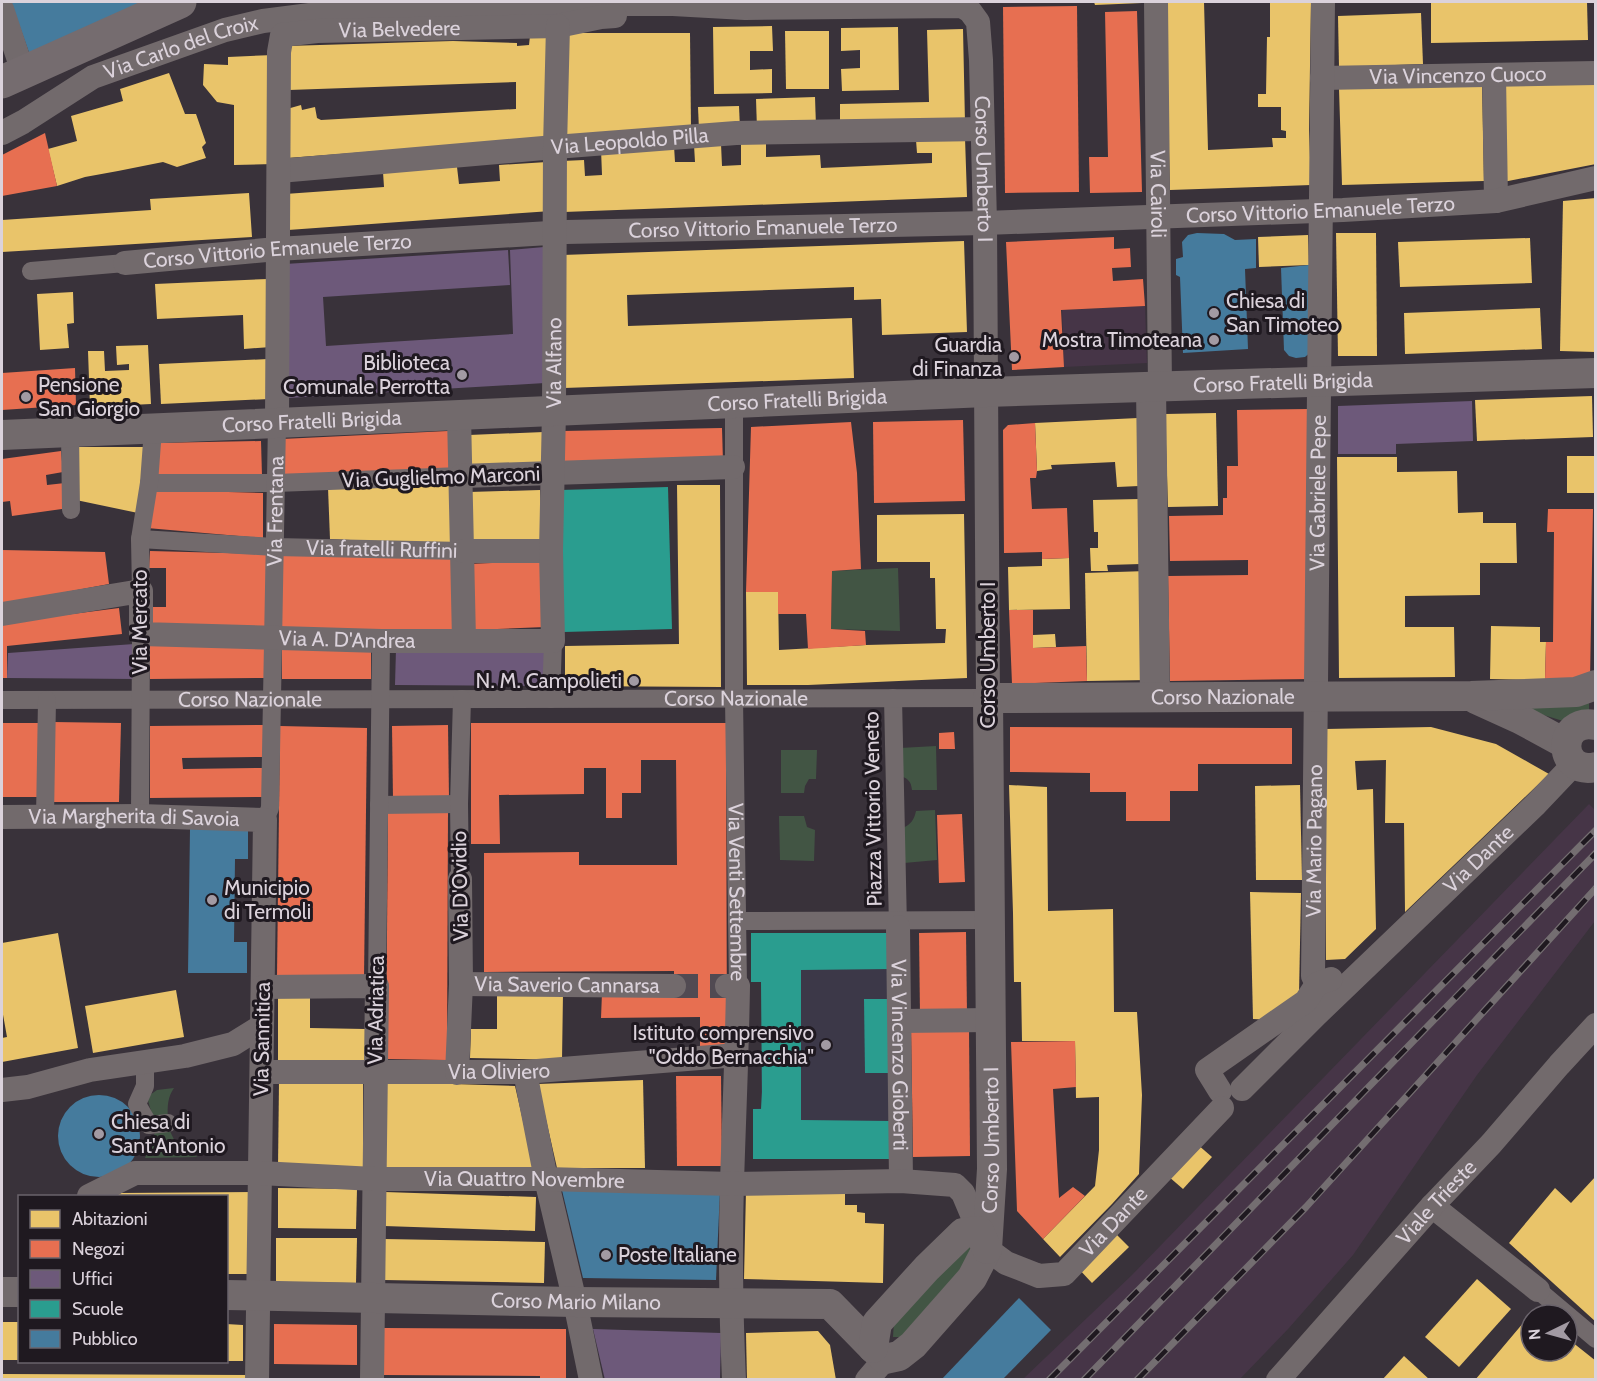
<svg xmlns="http://www.w3.org/2000/svg" width="1597" height="1381" viewBox="0 0 1597 1381" font-family="Cabin,sans-serif">
<style>
.built{fill:#463547}
.education{fill:#3c3848}
.green{fill:#425544}
.homes{fill:#e9c46a}
.shops{fill:#e76f51}
.offices{fill:#6d597a}
.schools{fill:#2a9d8f}
.public{fill:#457b9d}
.lines{fill:none;stroke-linecap:round;stroke-linejoin:round}
.minor-tunnel{stroke:#514a52;stroke-width:24;stroke-dasharray:24 12;stroke-linecap:butt}
.pedestrian{stroke:#726a6c;stroke-width:18}
.minor{stroke:#726a6c;stroke-width:24}
.tertiary{stroke:#726a6c;stroke-width:30}
.secondary{stroke:#756c6f;stroke-width:33}
.rail-casing{stroke:#746e71;stroke-width:7}
.rail{stroke:#1f1920;stroke-width:4.5;stroke-dasharray:14;stroke-linecap:butt}
.poi-dot{fill:#a29aa3;stroke:#1f1920;stroke-width:2}
.labels{text-anchor:middle;stroke-width:6;stroke-linejoin:round;paint-order:stroke}
.street-label{font-size:21px;fill:#dbd2db;stroke:#1f1920}
.poi-label{font-size:21px;fill:#dbd2db;stroke:#1f1920;text-anchor:start}
</style>
<rect width="100%" height="100%" fill="#39323a"/>
<g class="built">
<polygon points="1145,306 1147,363 1064,367 1062,310"/>
<polygon points="1589,804 1595,810 1595,921 1477,1075 1353,1255 1289,1328 1240,1379 1023,1379 1132,1275"/>
</g>
<polygon class="education" points="751,933 892,933 891,1159 753,1159 753,1109 761,1108 761,982 751,982"/>
<g class="green">
<polygon points="898,568 900,631 831,629 832,571"/>
<polygon points="1589,702 1589,710 1563,721 1508,704"/>
<path d="M936,746L937,790H912C911,782 909,779 901,776L900,748Z"/>
<polygon points="781,750 817,750 816,779 809,779 805,786 804,793 781,793"/>
<path d="M935,810L937,860L904,863L903,828C911,824 914,820 916,811Z"/>
<polygon points="779,816 804,816 807,827 815,830 814,861 780,860"/>
<path d="M174,1088C168,1096 167,1107 168,1117L153,1118L147,1097L157,1090Z"/>
<polygon points="169,1129 178,1148 198,1157 145,1158 156,1130"/>
<polygon points="967,1242 974,1246 974,1254 901,1337 893,1337 894,1321"/>
</g>
<g class="homes">
<polygon points="1094,2 1142,2 1142,3 1095,5"/>
<polygon points="1165,2 1204,2 1208,150 1273,147 1272,138 1286,138 1286,131 1281,130 1281,107 1258,107 1258,94 1266,94 1267,37 1270,37 1270,2 1311,2 1309,130 1311,185 1170,190"/>
<polygon points="1431,2 1587,2 1588,40 1431,43"/>
<polygon points="1421,13 1423,64 1339,67 1338,16"/>
<polygon points="772,26 773,51 750,51 750,70 772,69 772,93 714,94 713,27"/>
<polygon points="898,27 899,90 842,91 841,69 860,68 860,50 841,51 841,28"/>
<polygon points="963,29 965,123 840,126 840,104 929,102 927,30"/>
<polygon points="785,31 829,31 829,89 786,89"/>
<polygon points="566,33 690,33 691,130 565,138"/>
<polygon points="530,36 549,36 548,138 287,158 287,109 301,105 302,110 315,107 317,118 321,120 516,109 516,82 289,90 287,46 453,41 517,43 517,46 529,45"/>
<polygon points="274,55 274,164 234,165 234,105 217,102 203,85 204,64 228,65 228,57"/>
<polygon points="169,73 185,114 196,114 206,143 202,147 206,158 177,167 163,162 118,171 85,177 57,186 48,149 77,141 71,116 123,101 120,89"/>
<polygon points="1501,83 1596,83 1596,164 1503,182"/>
<polygon points="1482,84 1484,181 1342,185 1339,88"/>
<polygon points="815,97 816,127 757,129 756,99"/>
<polygon points="739,106 740,129 699,130 698,107"/>
<polygon points="965,138 967,197 564,212 562,161 584,160 585,176 602,175 601,149 674,146 675,162 695,162 694,145 721,144 722,166 741,165 741,144 766,143 766,157 820,155 821,168 932,163 932,153 917,153 916,140"/>
<polygon points="547,162 551,211 288,230 285,194 384,187 383,172 457,167 459,184 500,181 499,165"/>
<polygon points="249,193 252,237 2,252 2,220 151,210 150,199"/>
<polygon points="1596,198 1596,352 1560,351 1563,201"/>
<polygon points="1336,233 1376,233 1377,356 1338,356"/>
<polygon points="1308,235 1309,265 1259,267 1258,237"/>
<polygon points="1530,238 1532,283 1400,287 1398,242"/>
<polygon points="964,241 967,332 882,335 881,299 854,300 854,287 627,295 628,326 852,318 854,378 564,388 562,255"/>
<polygon points="268,279 271,347 244,349 243,315 157,319 155,284"/>
<polygon points="73,292 74,323 67,324 69,348 40,350 37,294"/>
<polygon points="1540,308 1542,349 1405,354 1404,313"/>
<polygon points="148,345 151,404 90,407 88,351 104,351 105,371 129,370 129,364 117,365 116,346"/>
<polygon points="268,359 269,399 161,404 159,364"/>
<polygon points="1592,396 1593,437 1477,441 1475,400"/>
<polygon points="1216,413 1218,506 1168,507 1165,414"/>
<polygon points="1138,418 1139,486 1117,487 1115,462 1051,465 1052,469 1037,471 1035,423"/>
<polygon points="544,432 545,466 470,469 469,435"/>
<polygon points="79,447 146,447 138,513 76,500"/>
<rect x="1567" y="456" width="27" height="37"/>
<polygon points="1337,457 1397,457 1397,472 1457,471 1458,513 1483,512 1483,523 1516,523 1517,563 1480,563 1480,595 1405,596 1405,627 1454,627 1455,677 1339,678"/>
<polygon points="450,483 453,545 330,539 328,488"/>
<polygon points="677,485 720,485 721,687 565,686 565,646 679,644"/>
<polygon points="540,490 542,543 471,546 469,492"/>
<polygon points="1140,499 1141,564 1107,565 1108,571 1091,571 1090,548 1098,548 1098,532 1094,532 1093,500"/>
<polygon points="964,514 967,678 808,685 747,685 746,592 778,592 779,650 866,645 945,643 946,629 936,629 935,578 930,578 930,562 877,562 877,515"/>
<polygon points="1069,558 1070,609 1009,610 1008,567 1042,566 1042,559"/>
<polygon points="1147,571 1149,680 1087,681 1085,573"/>
<polygon points="1491,626 1540,627 1540,642 1546,642 1545,680 1490,679"/>
<polygon points="1055,634 1056,647 1033,648 1033,635"/>
<polygon points="1431,727 1496,744 1549,774 1405,912 1404,823 1385,823 1386,760 1355,761 1357,790 1373,789 1376,929 1345,959 1326,960 1325,729"/>
<polygon points="1009,785 1047,787 1048,911 1113,909 1114,1012 1137,1012 1142,1095 1139,1174 1112,1204 1060,1257 1043,1239 1095,1186 1099,1150 1099,1097 1076,1098 1075,1041 1022,1041 1021,982 1014,982 1013,913"/>
<polygon points="1300,785 1302,880 1256,880 1255,786"/>
<polygon points="1250,892 1301,893 1299,994 1272,1020 1253,1019"/>
<polygon points="58,933 78,1048 2,1062 2,1038 7,1037 2,1009 2,943"/>
<polygon points="176,990 184,1037 93,1053 85,1006"/>
<polygon points="278,992 310,992 310,1028 365,1029 365,1064 278,1063"/>
<polygon points="497,992 563,993 562,1060 470,1058 471,1029 497,1029"/>
<polygon points="643,1080 645,1168 557,1168 538,1084"/>
<polygon points="279,1082 363,1082 363,1167 278,1167"/>
<polygon points="386,1082 515,1086 534,1169 383,1168"/>
<polygon points="1197,1144 1212,1157 1183,1189 1168,1176"/>
<polygon points="1596,1176 1596,1322 1509,1243 1555,1188 1571,1203"/>
<polygon points="278,1188 357,1189 356,1229 278,1228"/>
<polygon points="746,1190 845,1192 845,1205 857,1205 857,1212 865,1213 865,1223 884,1224 883,1283 744,1279"/>
<polygon points="254,1192 251,1274 226,1274 226,1196 115,1196 121,1193"/>
<polygon points="385,1192 536,1197 535,1231 384,1226"/>
<polygon points="1114,1232 1129,1247 1092,1283 1077,1267"/>
<polygon points="276,1238 357,1238 356,1283 276,1282"/>
<polygon points="384,1239 545,1242 544,1283 384,1280"/>
<polygon points="1477,1279 1511,1309 1459,1367 1425,1337"/>
<rect x="2" y="1322" width="18" height="38"/>
<polygon points="1524,1322 1531,1322 1531,1351 1567,1351 1567,1338 1596,1361 1596,1380 1475,1380"/>
<polygon points="226,1324 243,1325 243,1361 226,1361"/>
<polygon points="818,1331 830,1345 836,1380 747,1380 746,1333"/>
<polygon points="1404,1356 1430,1380 1382,1380"/>
<polygon points="2,1374 248,1375 248,1380 2,1380"/>
</g>
<g class="shops">
<polygon points="1077,6 1079,192 1005,193 1003,7"/>
<polygon points="1137,11 1142,192 1090,193 1089,157 1108,157 1105,12"/>
<polygon points="45,133 57,186 2,196 2,155"/>
<polygon points="1114,237 1114,249 1130,248 1131,267 1112,268 1113,281 1143,279 1145,306 1061,310 1064,367 1012,370 1006,242"/>
<polygon points="75,368 76,405 2,410 2,373"/>
<polygon points="1309,409 1313,679 1170,681 1168,576 1248,575 1248,560 1170,561 1169,516 1223,515 1223,498 1227,498 1227,466 1238,466 1237,410"/>
<polygon points="963,420 965,501 874,503 873,422"/>
<polygon points="851,422 857,473 861,569 832,571 831,629 865,631 866,645 808,649 806,614 778,614 778,592 746,592 751,427"/>
<polygon points="1035,423 1037,471 1036,478 1030,478 1032,509 1067,508 1069,558 1042,559 1042,552 1004,553 1003,430 1008,425"/>
<polygon points="722,428 723,462 562,465 562,431"/>
<polygon points="448,431 451,470 283,475 282,439"/>
<polygon points="261,441 262,476 157,478 157,443"/>
<polygon points="61,451 63,472 46,475 47,485 65,483 69,508 12,516 10,501 2,502 2,459"/>
<polygon points="153,490 263,493 263,538 147,528"/>
<polygon points="1548,509 1593,509 1590,680 1545,680 1546,642 1553,642 1554,532 1547,532"/>
<polygon points="2,550 105,552 109,584 2,604"/>
<polygon points="150,551 267,554 265,627 149,626 149,607 166,607 166,568 149,568"/>
<polygon points="281,555 455,558 455,630 280,629"/>
<polygon points="543,561 545,627 471,630 468,564"/>
<polygon points="119,608 122,634 7,646 7,678 2,678 2,623"/>
<polygon points="1009,610 1033,610 1033,648 1086,646 1087,681 1012,684"/>
<polygon points="266,644 267,678 150,679 149,646"/>
<rect x="282" y="645" width="89" height="34"/>
<polygon points="53,722 121,723 119,802 53,802"/>
<polygon points="2,723 42,723 41,797 2,797"/>
<polygon points="471,723 726,723 727,1046 700,1046 700,1017 601,1018 602,993 674,992 674,971 484,972 484,853 579,852 579,865 677,865 676,760 641,760 641,793 622,793 622,818 606,818 606,768 584,768 584,794 499,795 500,844 471,844"/>
<polygon points="263,725 263,757 182,758 183,769 263,768 263,797 150,798 150,726"/>
<polygon points="448,725 449,798 393,799 392,726"/>
<polygon points="280,726 367,728 364,979 277,977"/>
<polygon points="1010,727 1292,728 1292,764 1198,764 1198,791 1170,791 1170,821 1126,821 1126,792 1090,792 1090,773 1010,772"/>
<polygon points="954,732 955,749 939,749 939,733"/>
<polygon points="388,810 448,810 447,1060 386,1059"/>
<polygon points="962,814 965,882 939,883 937,815"/>
<polygon points="966,932 967,1015 920,1016 919,933"/>
<polygon points="911,1027 969,1027 970,1156 913,1157"/>
<polygon points="1075,1041 1076,1087 1053,1089 1059,1198 1073,1187 1085,1196 1043,1239 1017,1211 1011,1042"/>
<polygon points="676,1076 721,1076 722,1166 677,1166"/>
<polygon points="274,1324 357,1325 357,1365 274,1364"/>
<polygon points="384,1328 566,1329 566,1380 540,1380 540,1376 384,1375"/>
</g>
<g class="offices">
<polygon points="544,247 545,383 288,398 285,264 508,250 510,285 323,297 326,346 513,334 510,250"/>
<polygon points="1472,401 1473,441 1396,444 1396,454 1338,454 1338,406"/>
<polygon points="134,644 135,679 7,678 8,653"/>
<polygon points="396,649 547,651 547,686 395,685"/>
<polygon points="593,1329 721,1333 720,1380 605,1380"/>
</g>
<g class="schools">
<polygon points="668,487 672,629 564,632 560,490"/>
<polygon points="751,933 892,933 892,969 801,970 801,1120 891,1121 891,1159 753,1159 753,1109 761,1109 762,1092 761,982 751,982"/>
<polygon points="864,999 892,999 892,1073 865,1073"/>
</g>
<g class="public">
<polygon points="11,2 151,2 31,58"/>
<polygon points="1197,233 1224,234 1235,240 1256,239 1256,268 1245,269 1248,349 1183,353 1180,277 1176,275 1176,259 1183,257 1182,242 1188,235"/>
<polygon points="1309,265 1313,350 1305,357 1296,358 1289,356 1284,350 1281,268"/>
<polygon points="190,829 248,830 248,859 235,859 234,942 247,942 247,973 188,973"/>
<circle cx="99" cy="1136" r="41"/>
<polygon points="561,1186 720,1191 716,1280 583,1278"/>
<polygon points="1019,1298 1051,1330 1002,1380 941,1380"/>
</g>
<g class="lines">
<polyline class="minor-tunnel" points="674,986 727,986"/>
<g class="pedestrian">
<polyline points="31,271 125,263"/>
<path id="s1" d="M734,403V698L738,986"/>
<polyline points="70,432 71,510"/>
<polyline points="149,483 276,483 461,476"/>
<path id="s2" d="M140,539L275,547L463,551"/>
<polyline points="141,591 140,539 149,483 153,429"/>
<polyline points="893,698 898,927"/>
<polyline points="551,699 553,641"/>
<path id="s3" d="M2,700L988,698"/>
<polyline points="379,805 459,804"/>
<polyline points="140,816 141,634"/>
<polyline points="45,817 47,700"/>
<path id="s4" d="M265,820L270,808L277,423"/>
<polyline points="460,879 459,804 462,699"/>
<polyline points="737,921 990,920"/>
<polyline points="377,986 381,641"/>
<polyline points="145,1062 145,1086 137,1104 149,1125 168,1123"/>
<polyline points="1538,1290 1596,1339"/>
</g>
<g class="minor">
<path id="s5" d="M1156,2L1160,387"/>
<polyline points="2,9 23,72"/>
<polyline points="1494,75 1496,201"/>
<path id="s6" d="M1322,78L1596,73"/>
<path id="s7" d="M2,133L23,122L93,77L225,30L263,21L310,15L542,4H673L745,8L962,6L970,11L978,22L981,60L985,223L988,698"/>
<path id="s8" d="M279,171L555,147L736,133L982,129"/>
<path id="s9" d="M125,263L277,249L566,232L985,223L1343,210L1496,201L1596,178"/>
<polyline points="459,415 464,640"/>
<path id="s10" d="M277,423L279,52L282,35L317,31L558,26L601,17L615,16"/>
<polyline points="461,476 733,467"/>
<polyline points="463,551 551,551"/>
<path id="s11" d="M2,614L141,591V634L381,641H553L551,551L554,411L555,147L558,26"/>
<path id="s12" d="M2,817L140,816L265,820L257,1380"/>
<path id="s13" d="M898,927L901,1181"/>
<path id="s14" d="M461,984L674,986"/>
<path id="s15" d="M1317,984L1313,976L1323,2"/>
<path d="M727,986H738C737,1052 734,1117 732,1183C730,1248 731,1314 734,1380"/>
<polyline points="263,987 377,986 372,1380"/>
<polyline points="900,1021 991,1020"/>
<path id="s16" d="M262,1072H525L737,1055"/>
<polyline points="525,1072 546,1179 575,1302 591,1380"/>
<polyline points="457,1073 461,984 460,879"/>
<path id="s17" d="M1242,1089L1316,1015L1536,804L1574,764"/>
<polyline points="2,1090 28,1087 90,1070 185,1056 233,1044 262,1026"/>
<polyline points="1220,1091 1207,1070 1306,1001 1317,984 1331,979"/>
<path id="s18" d="M89,1196L135,1173H260L374,1179H546L732,1184L901,1181L955,1185L963,1193L979,1231"/>
<polyline points="1432,1206 1538,1290"/>
<path id="s19" d="M987,1249L1006,1263L1039,1276L1064,1274L1222,1108"/>
<polyline points="867,1380 885,1359"/>
<path id="s20" d="M1278,1380L1432,1206L1491,1144L1559,1065L1596,1025"/>
</g>
<g class="tertiary">
<polyline points="1151,387 1155,697"/>
<path id="s21" d="M2,435L986,392L1596,373"/>
<polyline points="1476,699 1520,719 1566,744"/>
<path d="M1596,725C1556,717 1557,776 1596,767"/>
<polyline points="2,1292 20,1292"/>
<path id="s22" d="M226,1295L575,1302L830,1304L873,1348L885,1359L899,1356L913,1345L972,1278L987,1249L992,1169L988,698L1471,696L1576,692L1596,685"/>
<polyline points="873,1348 877,1323 927,1268 963,1233 979,1231 987,1249"/>
</g>
<polyline class="secondary" points="2,82 180,2"/>
<defs>
<g id="rail">
<polyline points="1049,1380 1596,830"/>
<polyline points="1084,1380 1596,853"/>
<polyline points="1137,1380 1306,1207 1596,888"/>
</g>
</defs>
<use href="#rail" class="rail-casing"/>
<use href="#rail" class="rail"/>
</g>
<g class="poi-dot">
<circle cx="1214" cy="313" r="6"/>
<circle cx="1214" cy="340" r="6"/>
<circle cx="1014" cy="357" r="6"/>
<circle cx="462" cy="375" r="6"/>
<circle cx="26" cy="397" r="6"/>
<circle cx="634" cy="681" r="6"/>
<circle cx="212" cy="900" r="6"/>
<circle cx="826" cy="1045" r="6"/>
<circle cx="99" cy="1134" r="6"/>
<circle cx="606" cy="1255" r="6"/>
</g>
<g class="labels">
<g class="street-label">
<text dy="7" stroke="none"><textPath href="#s10" startOffset="506">Via Belvedere</textPath></text>
<text dy="7" stroke="none"><textPath href="#s7" startOffset="200">Via Carlo del Croix</textPath></text>
<text dy="7" stroke="none"><textPath href="#s6" startOffset="136">Via Vincenzo Cuoco</textPath></text>
<text dy="7" stroke="none"><textPath href="#s8" startOffset="352">Via Leopoldo Pilla</textPath></text>
<text dy="7" stroke="none"><textPath href="#s7" startOffset="1156">Corso Umberto I</textPath></text>
<text dy="7" stroke="none"><textPath href="#s5" startOffset="192">Via Cairoli</textPath></text>
<text dy="7" stroke="none"><textPath href="#s9" startOffset="1197">Corso Vittorio Emanuele Terzo</textPath></text>
<text dy="7" stroke="none"><textPath href="#s9" startOffset="639">Corso Vittorio Emanuele Terzo</textPath></text>
<text dy="7" stroke="none"><textPath href="#s9" startOffset="153">Corso Vittorio Emanuele Terzo</textPath></text>
<text dy="7" stroke="none"><textPath href="#s11" startOffset="874">Via Alfano</textPath></text>
<text dy="7" stroke="none"><textPath href="#s21" startOffset="1282">Corso Fratelli Brigida</textPath></text>
<text dy="7" stroke="none"><textPath href="#s21" startOffset="796">Corso Fratelli Brigida</textPath></text>
<text dy="7" stroke="none"><textPath href="#s21" startOffset="310">Corso Fratelli Brigida</textPath></text>
<text transform="translate(441 477) rotate(-2)" y="7">Via Guglielmo Marconi</text>
<text dy="7" stroke="none"><textPath href="#s15" startOffset="492">Via Gabriele Pepe</textPath></text>
<text dy="7" stroke="none"><textPath href="#s4" startOffset="310">Via Frentana</textPath></text>
<text dy="7" stroke="none"><textPath href="#s2" startOffset="242">Via fratelli Ruffini</textPath></text>
<text transform="translate(140 622) rotate(-90)" y="7">Via Mercato</text>
<text dy="7" stroke="none"><textPath href="#s11" startOffset="390">Via A. D'Andrea</textPath></text>
<text transform="translate(988 655) rotate(-90)" y="7">Corso Umberto I</text>
<text dy="7" stroke="none"><textPath href="#s22" startOffset="1622">Corso Nazionale</textPath></text>
<text dy="7" stroke="none"><textPath href="#s3" startOffset="734">Corso Nazionale</textPath></text>
<text dy="7" stroke="none"><textPath href="#s3" startOffset="248">Corso Nazionale</textPath></text>
<text transform="translate(873 809) rotate(-91)" y="7">Piazza Vittorio Veneto</text>
<text dy="7" stroke="none"><textPath href="#s12" startOffset="132">Via Margherita di Savoia</textPath></text>
<text dy="7" stroke="none"><textPath href="#s15" startOffset="144">Via Mario Pagano</textPath></text>
<text dy="7" stroke="none"><textPath href="#s17" startOffset="330">Via Dante</textPath></text>
<text transform="translate(460 886) rotate(-91)" y="7">Via D'Ovidio</text>
<text dy="7" stroke="none"><textPath href="#s1" startOffset="489">Via Venti Settembre</textPath></text>
<text dy="7" stroke="none"><textPath href="#s14" startOffset="106">Via Saverio Cannarsa</textPath></text>
<text transform="translate(376 1010) rotate(-89)" y="7">Via Adriatica</text>
<text transform="translate(262 1039) rotate(-89)" y="7">Via Sannitica</text>
<text dy="7" stroke="none"><textPath href="#s13" startOffset="128">Via Vincenzo Gioberti</textPath></text>
<text dy="7" stroke="none"><textPath href="#s16" startOffset="237">Via Oliviero</textPath></text>
<text dy="7" stroke="none"><textPath href="#s22" startOffset="945">Corso Umberto I</textPath></text>
<text dy="7" stroke="none"><textPath href="#s18" startOffset="441">Via Quattro Novembre</textPath></text>
<text dy="7" stroke="none"><textPath href="#s20" startOffset="238">Viale Trieste</textPath></text>
<text dy="7" stroke="none"><textPath href="#s19" startOffset="156">Via Dante</textPath></text>
<text dy="7" stroke="none"><textPath href="#s22" startOffset="350">Corso Mario Milano</textPath></text>
</g>
<g class="poi-label">
<text x="1226" y="308">Chiesa di<tspan x="1226" dy="24">San Timoteo</tspan></text>
<text x="1202" y="347" text-anchor="end">Mostra Timoteana</text>
<text x="1002" y="352" text-anchor="end">Guardia<tspan x="1002" dy="24">di Finanza</tspan></text>
<text x="450" y="370" text-anchor="end">Biblioteca<tspan x="450" dy="24">Comunale Perrotta</tspan></text>
<text x="38" y="392">Pensione<tspan x="38" dy="24">San Giorgio</tspan></text>
<text x="622" y="688" text-anchor="end">N. M. Campolieti</text>
<text x="224" y="895">Municipio<tspan x="224" dy="24">di Termoli</tspan></text>
<text x="814" y="1040" text-anchor="end">Istituto comprensivo<tspan x="814" dy="24">"Oddo Bernacchia"</tspan></text>
<text x="111" y="1129">Chiesa di<tspan x="111" dy="24">Sant'Antonio</tspan></text>
<text x="618" y="1262">Poste Italiane</text>
</g>
</g>
<rect width="1597" height="1381" fill="none" stroke="#dbd2db" stroke-width="6"/>
<rect x="18" y="1195" width="210" height="168" fill="#1f1920" stroke="#6a636b" stroke-width="1.5"/>
<rect x="30" y="1210" width="30" height="18" fill="#e9c46a" stroke="#6a636b" stroke-width="1.5"/>
<text x="72" y="1225" font-size="18" fill="#dbd2db">Abitazioni</text>
<rect x="30" y="1240" width="30" height="18" fill="#e76f51" stroke="#6a636b" stroke-width="1.5"/>
<text x="72" y="1255" font-size="18" fill="#dbd2db">Negozi</text>
<rect x="30" y="1270" width="30" height="18" fill="#6d597a" stroke="#6a636b" stroke-width="1.5"/>
<text x="72" y="1285" font-size="18" fill="#dbd2db">Uffici</text>
<rect x="30" y="1300" width="30" height="18" fill="#2a9d8f" stroke="#6a636b" stroke-width="1.5"/>
<text x="72" y="1315" font-size="18" fill="#dbd2db">Scuole</text>
<rect x="30" y="1330" width="30" height="18" fill="#457b9d" stroke="#6a636b" stroke-width="1.5"/>
<text x="72" y="1345" font-size="18" fill="#dbd2db">Pubblico</text>
<g transform="translate(1549 1333) rotate(265)"><circle r="28" fill="#1f1920" stroke="#6a636b" stroke-width="1.5"/>
<path d="M0-4.5L10 22L0 15L-10 22Z" fill="#a29aa3"/>
<text y="-9" font-size="16" font-weight="bold" text-anchor="middle" fill="#dbd2db">N</text>
</g>
</svg>
